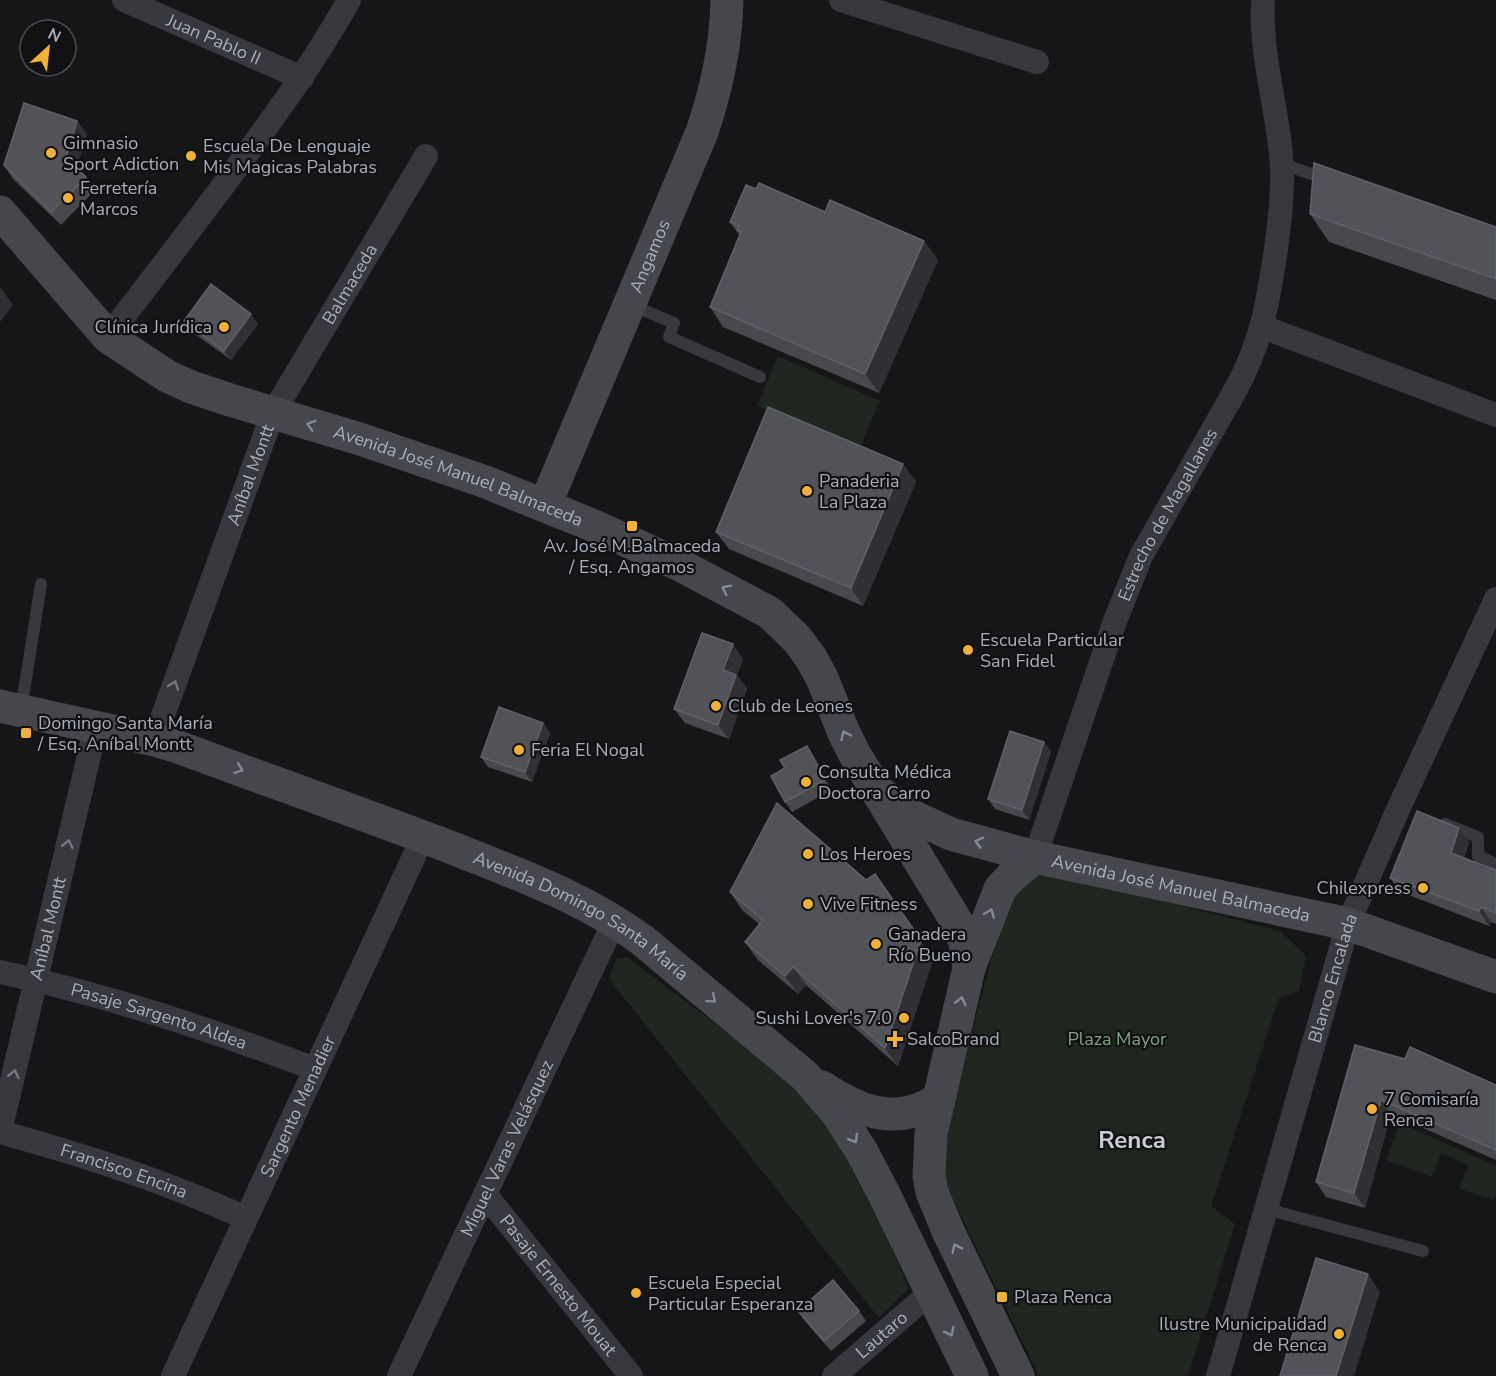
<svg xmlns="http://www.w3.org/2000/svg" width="1496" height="1376" viewBox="0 0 1496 1376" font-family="'Nunito Sans',sans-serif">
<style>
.green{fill:#1e261f}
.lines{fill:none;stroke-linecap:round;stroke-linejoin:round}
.lane{stroke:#37383d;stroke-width:12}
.street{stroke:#37383d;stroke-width:24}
.secondary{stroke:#45474d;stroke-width:33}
.wall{fill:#47494d}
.shaded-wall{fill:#2f3033}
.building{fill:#525359;stroke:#5f6168;stroke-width:1.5}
.oneway{stroke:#858993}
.oneway2{stroke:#757881}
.poi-dot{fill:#f2b134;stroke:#111113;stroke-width:2}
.labels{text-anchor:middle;stroke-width:4.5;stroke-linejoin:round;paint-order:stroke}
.street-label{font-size:18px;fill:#a8adb8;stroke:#111113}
.poi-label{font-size:18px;fill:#a8adb8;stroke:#111113;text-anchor:start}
.park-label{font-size:18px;fill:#7fa381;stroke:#111113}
.district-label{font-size:24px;font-weight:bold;fill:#c9ccd4;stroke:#111113}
</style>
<rect width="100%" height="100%" fill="#161618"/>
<g class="green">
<polygon points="778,356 880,401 859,450 757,406"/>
<polygon points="1045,871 1280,931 1306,956 1299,991 1279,998 1211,1206 1235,1224 1188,1376 1039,1376 936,1164 1003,917 1025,880"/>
<polygon points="627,957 811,1096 841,1133 909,1288 879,1318 609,979 616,959"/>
<polygon points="1400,1123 1496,1166 1496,1196 1494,1200 1459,1189 1468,1165 1441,1153 1432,1177 1386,1160"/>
</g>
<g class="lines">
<g class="lane">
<polyline points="1282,164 1327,179"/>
<polyline points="631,305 674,323 669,337 760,377"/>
<polyline points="21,710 41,584"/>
<polyline points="1445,824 1478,837 1478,856 1496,864"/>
<polyline points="1266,1209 1423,1251"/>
</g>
<g class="street">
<path id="s1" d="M124,0L302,78"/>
<polyline points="841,0 1037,62"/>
<polyline points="1263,327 1496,415"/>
<path d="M108,337C158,271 210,205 259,137C292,92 322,49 349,0"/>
<path id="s2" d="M154,740L273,413L426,156"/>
<path id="s3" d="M1035,857L1115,621L1141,556L1236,389C1262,341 1268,302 1276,249C1280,218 1284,186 1281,154C1276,103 1260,52 1263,0"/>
<path id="s4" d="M0,972C108,995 212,1030 315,1069"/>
<path id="s5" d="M0,1131L96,726"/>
<path id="s6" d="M0,1132C87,1156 164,1181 246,1218"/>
<path id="s7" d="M485,1194L631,1376"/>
<path id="s8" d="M173,1376L423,837"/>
<path id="s9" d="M399,1376L615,920"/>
<path id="s10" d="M834,1376L930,1293"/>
<path id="s11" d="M1218,1376L1348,924L1400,805L1496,599"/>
</g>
<g class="secondary">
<path id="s12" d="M0,212L108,337L167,376L191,387L230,400L360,439L483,481L592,525L680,565L770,613L797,639L811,658L822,678L844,733L854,753L958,924L965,942L969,968L931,1134L929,1176L932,1192L948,1231L1018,1376"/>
<path id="s13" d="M545,505L702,132C717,88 726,46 727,0"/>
<path id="s14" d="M0,706L154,740L178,747C270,781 363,814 455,849C522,876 583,897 642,940L805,1076L837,1113L862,1152L884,1194L972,1376"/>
<path id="s15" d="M883,795L912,816L951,834L1035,857L1348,924L1496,977"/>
<polyline points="969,968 1000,889 1012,876 1035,857"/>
<path d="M822,1087C860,1112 897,1127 939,1099"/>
</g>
</g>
<g class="wall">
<polygon points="77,121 87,135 76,168 86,177 95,190 61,225 13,179 4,165"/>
<polygon points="756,189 825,212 924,241 938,260 879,393 723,327 710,307 740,236 730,222"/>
<polygon points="1310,214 1496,227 1496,300 1329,242"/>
<polygon points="184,321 258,324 231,360 191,331"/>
<polygon points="903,464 916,482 863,606 729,549 716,532"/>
<polygon points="743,659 737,675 747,689 729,739 685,723 674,709"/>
<polygon points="543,723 550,733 532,782 488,767 481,757"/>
<polygon points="1044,742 1051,752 1029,820 995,809 988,799"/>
<polygon points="807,746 814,756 832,790 792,812 785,802"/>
<polygon points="1459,828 1469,843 1464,858 1496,870 1496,924 1491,922 1489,926 1401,892 1390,878"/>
<polygon points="730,892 933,959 898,1066 806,985 798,994 758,960 745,942 759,924 742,910"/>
<polygon points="1355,1045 1496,1085 1496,1160 1391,1114 1365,1208 1326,1197 1316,1182"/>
<polygon points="798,1311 859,1311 866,1321 831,1351 805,1321"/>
</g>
<g class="shaded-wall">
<polygon points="77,121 87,135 75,171 66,158"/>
<polygon points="924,241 938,260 879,393 865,374"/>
<polygon points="0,287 13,305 0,322"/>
<polygon points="251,314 258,324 231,360 224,351"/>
<polygon points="903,464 916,482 863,606 851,588"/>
<polygon points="733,644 743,659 737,675 747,689 729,739 718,725 723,670"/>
<polygon points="543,723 550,733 532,782 525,772"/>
<polygon points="1044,742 1051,752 1029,820 1022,810"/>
<polygon points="807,746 814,756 832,790 825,780"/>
<polygon points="1459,828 1469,843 1461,867 1451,853"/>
<polygon points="875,874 933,959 898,1066 885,1048"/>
<polygon points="1481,907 1491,922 1489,926 1479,911"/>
<polygon points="793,967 806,985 798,994 785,976"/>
<polygon points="1381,1100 1391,1114 1365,1208 1354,1193"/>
<polygon points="1368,1274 1380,1292 1354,1376 1336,1376"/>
</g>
<g class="building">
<polygon points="24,103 77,121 66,158 86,177 51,212 4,165"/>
<polygon points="1314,163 1496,227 1496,279 1310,214"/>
<polygon points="759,183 825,212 830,200 924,241 865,374 710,307 741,232 737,230 739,226 730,222 746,185 756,189"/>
<polygon points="211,284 251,314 224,351 184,321"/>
<polygon points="768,407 903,464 851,588 716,532"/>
<polygon points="702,633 733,644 723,670 736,675 718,725 674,709"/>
<polygon points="499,707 543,723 525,772 481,757"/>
<polygon points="1010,731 1044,742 1022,810 988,799"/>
<polygon points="807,746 825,780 785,802 771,776 785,768 780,760"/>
<polygon points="777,803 866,880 875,874 921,940 885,1048 793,967 785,976 745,942 763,920 730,892"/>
<polygon points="1417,811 1459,828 1451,853 1496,870 1496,913 1481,907 1479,911 1390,878"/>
<polygon points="1355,1045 1405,1059 1410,1047 1496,1085 1496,1150 1381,1100 1354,1193 1316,1182"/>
<polygon points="1316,1258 1368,1274 1336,1376 1280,1376"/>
<polygon points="833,1280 859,1311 824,1341 798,1311"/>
</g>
<defs><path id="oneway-chevron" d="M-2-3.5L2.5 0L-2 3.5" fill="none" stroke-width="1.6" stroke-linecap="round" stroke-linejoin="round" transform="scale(1.5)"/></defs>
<g class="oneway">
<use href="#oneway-chevron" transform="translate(311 425) rotate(-164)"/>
<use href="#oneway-chevron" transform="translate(726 589) rotate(-153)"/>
<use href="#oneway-chevron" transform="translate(845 735) rotate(-115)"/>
<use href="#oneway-chevron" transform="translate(239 769) rotate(20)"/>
<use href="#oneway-chevron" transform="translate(979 842) rotate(-165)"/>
<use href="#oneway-chevron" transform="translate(990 913) rotate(-69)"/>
<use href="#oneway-chevron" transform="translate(712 999) rotate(40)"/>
<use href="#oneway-chevron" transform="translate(961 1001) rotate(-77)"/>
<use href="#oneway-chevron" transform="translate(854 1139) rotate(59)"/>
<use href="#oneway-chevron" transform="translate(956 1248) rotate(-116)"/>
<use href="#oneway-chevron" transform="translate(950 1332) rotate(63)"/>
</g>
<g class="oneway2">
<use href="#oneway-chevron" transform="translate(174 685) rotate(-70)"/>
<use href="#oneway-chevron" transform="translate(68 844) rotate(-77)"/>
<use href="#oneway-chevron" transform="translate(14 1074) rotate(-77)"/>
</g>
<g class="poi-dot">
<circle cx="51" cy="153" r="6"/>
<circle cx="191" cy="156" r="6"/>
<circle cx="68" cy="198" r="6"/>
<circle cx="224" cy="327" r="6"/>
<circle cx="807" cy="491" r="6"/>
<rect x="626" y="520" width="12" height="12" rx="3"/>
<circle cx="968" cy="650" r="6"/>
<circle cx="716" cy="706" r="6"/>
<rect x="20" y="727" width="12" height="12" rx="3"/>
<circle cx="519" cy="750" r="6"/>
<circle cx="806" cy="782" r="6"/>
<circle cx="808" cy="854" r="6"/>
<circle cx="1423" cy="888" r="6"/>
<circle cx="808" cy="904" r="6"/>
<circle cx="876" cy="944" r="6"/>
<circle cx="904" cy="1018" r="6"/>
<path d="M892 1030h6v6h6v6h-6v6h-6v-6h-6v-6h6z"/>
<circle cx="1372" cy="1109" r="6"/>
<circle cx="636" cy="1293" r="6"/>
<rect x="996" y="1291" width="12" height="12" rx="3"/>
<circle cx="1339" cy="1334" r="6"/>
</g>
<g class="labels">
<g class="street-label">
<text dy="6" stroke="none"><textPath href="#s1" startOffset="98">Juan Pablo II</textPath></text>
<text dy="6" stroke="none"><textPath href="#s13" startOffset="270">Angamos</textPath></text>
<text dy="6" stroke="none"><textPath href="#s2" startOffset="498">Balmaceda</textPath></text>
<text dy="6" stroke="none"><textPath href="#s2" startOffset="282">Aníbal Montt</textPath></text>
<text dy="6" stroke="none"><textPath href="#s12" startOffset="544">Avenida José Manuel Balmaceda</textPath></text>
<text dy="6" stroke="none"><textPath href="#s3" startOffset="368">Estrecho de Magallanes</textPath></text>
<text dy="6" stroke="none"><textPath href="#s15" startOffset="315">Avenida José Manuel Balmaceda</textPath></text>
<text dy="6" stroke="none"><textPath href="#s14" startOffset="621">Avenida Domingo Santa María</textPath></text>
<text dy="6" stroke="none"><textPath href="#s5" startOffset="208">Aníbal Montt</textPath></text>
<text dy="6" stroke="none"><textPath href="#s11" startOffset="414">Blanco Encalada</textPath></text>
<text dy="6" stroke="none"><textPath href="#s4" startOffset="165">Pasaje Sargento Aldea</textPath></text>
<text dy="6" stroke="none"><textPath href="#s8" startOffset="297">Sargento Menadier</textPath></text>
<text dy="6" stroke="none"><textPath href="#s9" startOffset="252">Miguel Varas Velásquez</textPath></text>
<text dy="6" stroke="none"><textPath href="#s6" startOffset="130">Francisco Encina</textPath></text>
<text dy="6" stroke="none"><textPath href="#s7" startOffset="117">Pasaje Ernesto Mouat</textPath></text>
<text dy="6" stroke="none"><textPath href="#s10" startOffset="63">Lautaro</textPath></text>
</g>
<g class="poi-label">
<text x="63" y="149">Gimnasio<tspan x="63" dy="21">Sport Adiction</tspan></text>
<text x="203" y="152">Escuela De Lenguaje<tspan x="203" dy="21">Mis Magicas Palabras</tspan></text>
<text x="80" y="194">Ferretería<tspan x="80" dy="21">Marcos</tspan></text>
<text x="212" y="333" text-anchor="end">Clínica Jurídica</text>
<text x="819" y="487">Panaderia<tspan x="819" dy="21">La Plaza</tspan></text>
<text x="632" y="552" text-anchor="middle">Av. José M.Balmaceda<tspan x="632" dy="21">/ Esq. Angamos</tspan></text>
<text x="980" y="646">Escuela Particular<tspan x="980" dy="21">San Fidel</tspan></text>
<text x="728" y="712">Club de Leones</text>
<text x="38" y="729">Domingo Santa María<tspan x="38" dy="21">/ Esq. Aníbal Montt</tspan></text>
<text x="531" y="756">Feria El Nogal</text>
<text x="818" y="778">Consulta Médica<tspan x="818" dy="21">Doctora Carro</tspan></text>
<text x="820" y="860">Los Heroes</text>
<text x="1411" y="894" text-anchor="end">Chilexpress</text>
<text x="820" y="910">Vive Fitness</text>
<text x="888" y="940">Ganadera<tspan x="888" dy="21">Río Bueno</tspan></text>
<text x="892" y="1024" text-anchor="end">Sushi Lover's 7.0</text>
<text x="907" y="1045">SalcoBrand</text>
<text x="1384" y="1105">7 Comisaría<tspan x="1384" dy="21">Renca</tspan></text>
<text x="648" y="1289">Escuela Especial<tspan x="648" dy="21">Particular Esperanza</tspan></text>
<text x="1014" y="1303">Plaza Renca</text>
<text x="1327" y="1330" text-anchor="end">Ilustre Municipalidad<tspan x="1327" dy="21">de Renca</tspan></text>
</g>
<g class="park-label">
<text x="1117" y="1045">Plaza Mayor</text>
</g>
<g class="district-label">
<text x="1132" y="1148">Renca</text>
</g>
</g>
<g transform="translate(48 48) rotate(27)"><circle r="28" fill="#111113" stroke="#4d4f55" stroke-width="1.5"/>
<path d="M0-4.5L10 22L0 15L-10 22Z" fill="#f2b134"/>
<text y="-9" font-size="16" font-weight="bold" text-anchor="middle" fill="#a8adb8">N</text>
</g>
</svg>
